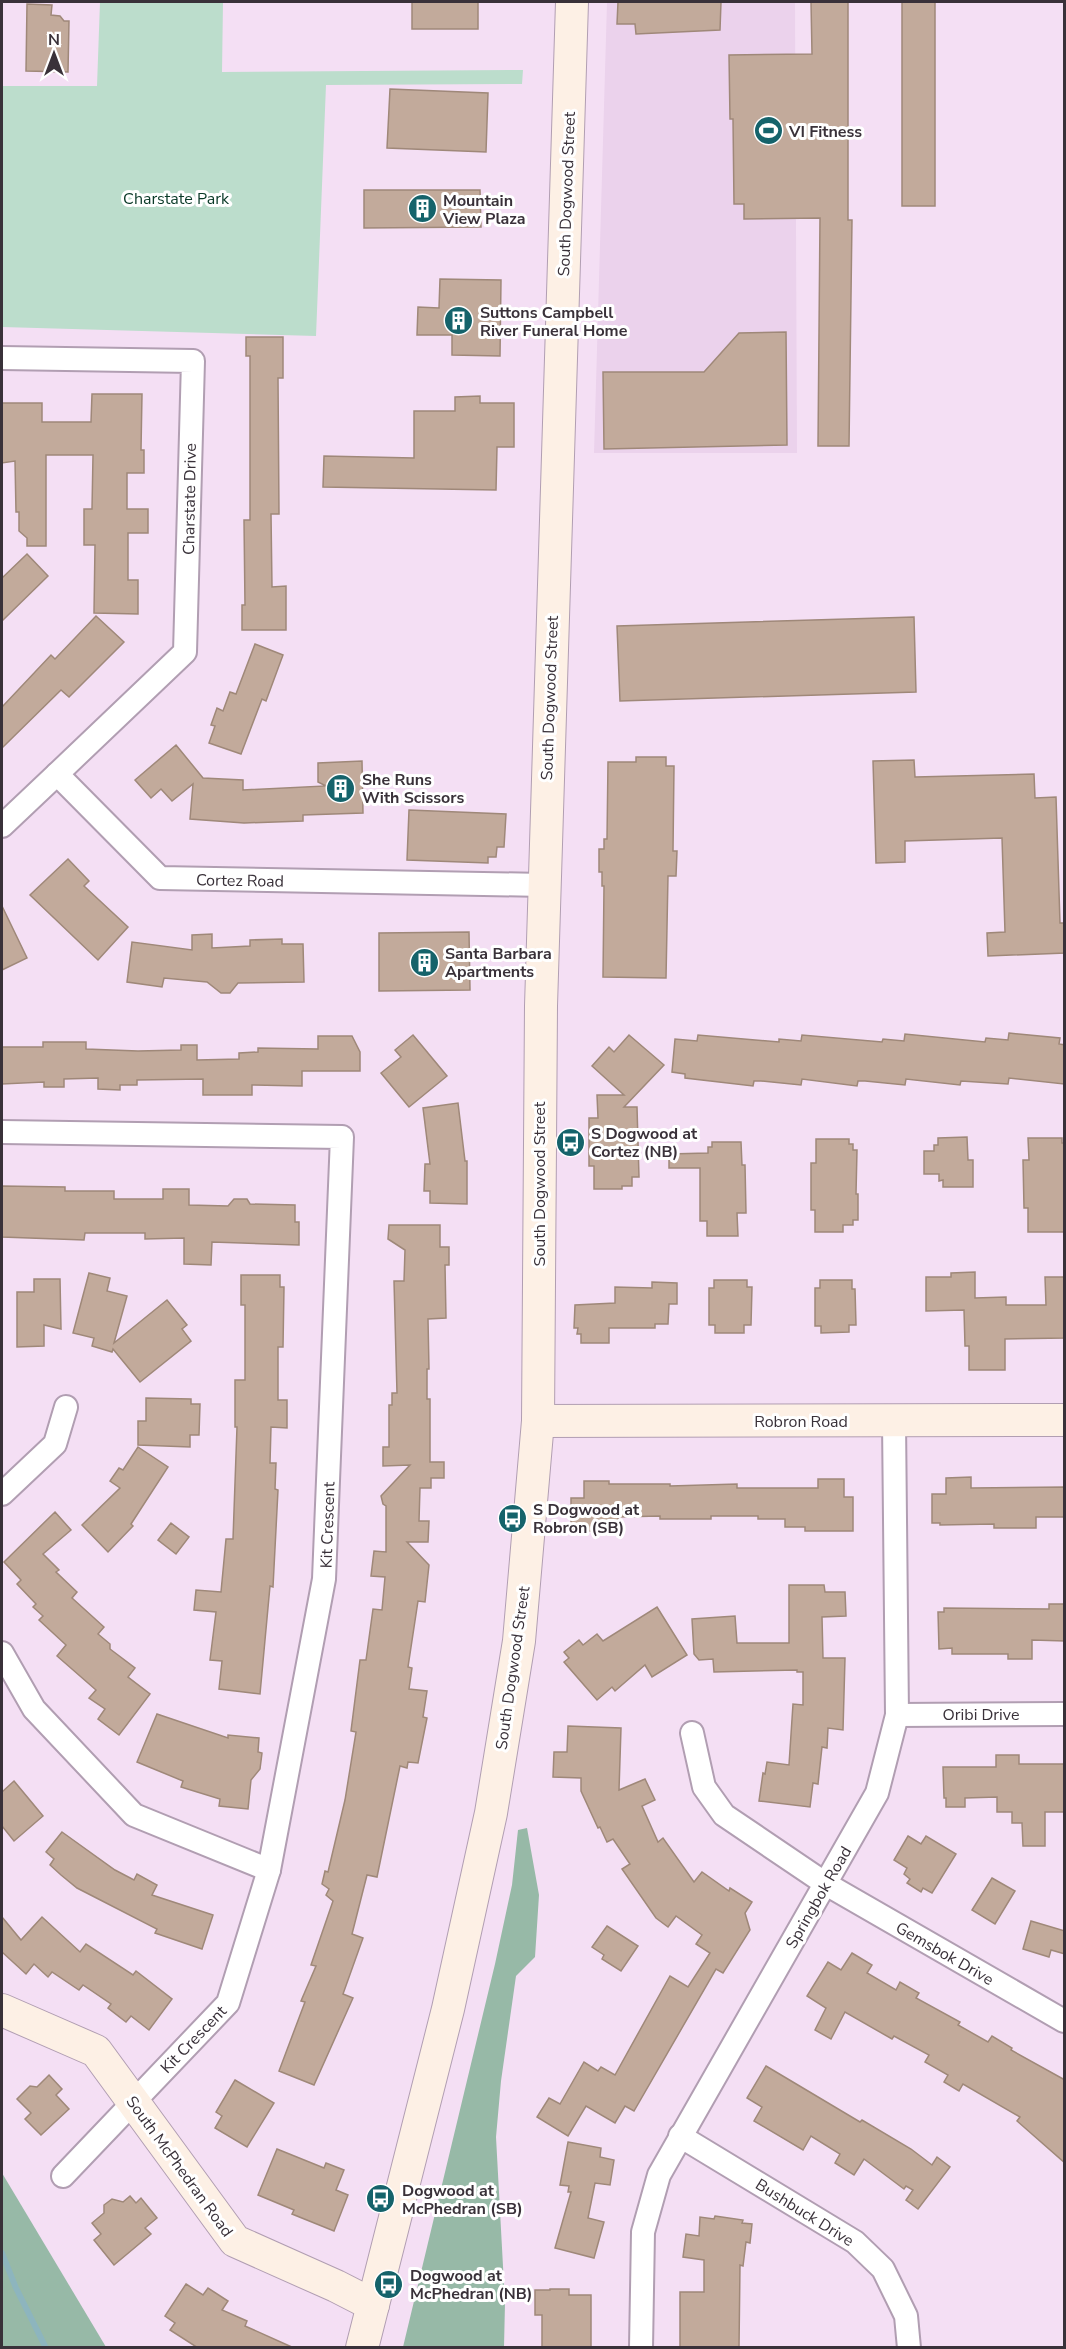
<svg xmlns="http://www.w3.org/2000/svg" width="1066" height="2349" viewBox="0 0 1066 2349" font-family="'Nunito Sans',sans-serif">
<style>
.built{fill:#ebd2ec}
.green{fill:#bcddcc}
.forest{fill:#97b9a7}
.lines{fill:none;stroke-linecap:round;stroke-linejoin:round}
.stream{stroke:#8db5be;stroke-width:6}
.building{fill:#c2aa9b;stroke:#9f8879;stroke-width:1.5}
.street-casing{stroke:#b19eb2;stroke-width:26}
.secondary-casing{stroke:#b19eb2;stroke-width:34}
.street{stroke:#fff;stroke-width:22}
.secondary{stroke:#fdf0e5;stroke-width:32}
.labels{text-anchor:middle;stroke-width:6;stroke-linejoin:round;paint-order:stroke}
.poi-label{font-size:16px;font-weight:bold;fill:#393139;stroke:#fff;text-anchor:start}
.street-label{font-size:16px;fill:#393139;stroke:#fff}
.park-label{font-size:16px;fill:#093927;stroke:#fff}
</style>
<rect width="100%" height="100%" fill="#f4dff4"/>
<polygon class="built" points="607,2 795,2 797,453 594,453"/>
<polygon class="green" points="100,2 223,2 222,72 523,70 522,84 326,85 316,336 2,327 2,86 97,86"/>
<g class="forest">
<polygon points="527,1828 539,1895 535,1957 516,1976 501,2081 496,2137 505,2303 504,2347 403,2347 495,1964 512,1885 518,1830"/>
<polygon points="2,2173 106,2347 2,2347"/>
</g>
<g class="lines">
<polyline class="stream" points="2,2253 16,2288 46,2348"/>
</g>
<g class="building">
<rect x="412" y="2" width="66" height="27"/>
<polygon points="618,2 721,2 720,30 636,34 635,24 617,24"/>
<polygon points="811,2 848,2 848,220 852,220 849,446 818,446 820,218 744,219 744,204 734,204 733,119 730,119 729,55 812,54"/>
<rect x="902" y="2" width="33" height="204"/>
<polygon points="27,4 52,5 51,15 60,16 64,21 69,21 68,72 26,71"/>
<polygon points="390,89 488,93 486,152 387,148"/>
<polygon points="364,190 480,190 481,227 364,228"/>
<polygon points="440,279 501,280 500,356 452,355 452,335 417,335 418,307 439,308"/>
<polygon points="786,332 787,445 604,449 603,372 704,372 739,333"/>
<polygon points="246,337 283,337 283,378 278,378 279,514 271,514 272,587 286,586 286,630 242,630 242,605 245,605 244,520 250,520 250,356 246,356"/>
<polygon points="92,394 142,394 141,450 144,450 144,473 127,473 127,509 148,509 148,533 128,533 128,580 138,580 138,614 94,613 95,545 84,545 84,509 92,509 93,455 46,455 46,546 27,546 27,538 19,531 19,512 16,512 15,461 2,463 2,403 42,403 42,422 91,422"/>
<polygon points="480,396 480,403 514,403 514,447 497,447 496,490 323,487 324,456 414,458 414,411 455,411 455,397"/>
<polygon points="27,554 48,576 2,621 2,578"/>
<polygon points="96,616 124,642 69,697 61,690 2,748 2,707 51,655 55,659"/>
<polygon points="914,617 916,692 620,701 617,626"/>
<polygon points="255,644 283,655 266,701 262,699 241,754 209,743 215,726 211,725 217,708 223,711 230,692 236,694"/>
<polygon points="176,745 203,778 243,780 243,790 326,786 318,782 318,763 362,761 363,813 303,815 303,821 244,823 190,819 193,784 172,801 161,789 151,798 135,780"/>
<polygon points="636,757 666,757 666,766 674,766 673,851 677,851 676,876 668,876 666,978 603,977 604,886 602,886 602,872 599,872 599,849 604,849 604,839 607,839 608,762 636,762"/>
<polygon points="914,760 915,777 1034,774 1035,798 1056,797 1060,923 1065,923 1065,953 988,956 987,933 1005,932 1002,838 905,841 905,862 876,863 873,761"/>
<polygon points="409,810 506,814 504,847 497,847 496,857 488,857 488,863 407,860"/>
<polygon points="68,859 89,881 84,886 128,927 98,960 30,895"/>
<polygon points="2,906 27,958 2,970"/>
<polygon points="469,932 470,990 379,991 379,933"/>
<polygon points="212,934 212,948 250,946 250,940 282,939 282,944 303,944 304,982 238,983 230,993 221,993 207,982 164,978 162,987 127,982 132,942 192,950 192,935"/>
<polygon points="1009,1033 1060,1038 1059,1044 1065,1045 1064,1084 1009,1078 1008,1084 961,1081 960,1085 906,1079 905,1085 865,1081 858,1081 857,1086 802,1079 801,1085 761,1081 754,1081 753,1086 685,1078 685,1074 672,1072 675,1039 697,1041 698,1035 779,1042 779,1039 801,1041 802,1035 882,1042 883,1039 904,1041 905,1034 985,1042 986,1038 1008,1040"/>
<polygon points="413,1035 447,1076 409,1107 381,1073 401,1057 395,1050"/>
<polygon points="629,1035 664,1065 624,1107 637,1107 639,1177 632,1177 632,1186 622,1186 622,1189 594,1189 594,1166 589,1166 589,1118 598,1118 597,1095 624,1095 592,1066 609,1047 614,1052"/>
<polygon points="318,1036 352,1036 360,1052 360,1071 302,1071 302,1086 252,1085 252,1095 203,1095 203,1079 137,1080 137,1085 120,1085 120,1090 98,1089 98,1078 64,1079 64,1087 44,1087 44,1082 2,1084 2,1047 43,1047 43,1042 86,1042 86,1049 138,1051 181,1050 181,1045 197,1045 197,1060 239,1059 239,1053 258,1052 258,1048 318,1049"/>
<polygon points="458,1103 465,1161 467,1161 467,1204 430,1203 430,1191 424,1191 425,1164 430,1164 423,1108"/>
<polygon points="967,1137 968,1160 973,1160 973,1187 943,1187 943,1180 939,1181 939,1174 924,1174 924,1151 934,1151 934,1145 938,1145 938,1138"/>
<polygon points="1028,1138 1062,1138 1062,1143 1065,1143 1065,1232 1028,1232 1028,1208 1024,1208 1023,1160 1029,1160"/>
<polygon points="816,1139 849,1139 849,1144 853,1144 853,1150 857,1150 856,1194 858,1194 858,1220 853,1220 853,1225 843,1225 843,1232 815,1232 815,1210 811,1210 811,1163 816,1163"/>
<polygon points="712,1142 741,1142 742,1165 745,1165 746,1213 737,1213 738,1236 707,1236 707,1221 700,1221 700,1168 669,1168 669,1154 708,1153 708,1147 712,1147"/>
<polygon points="2,1186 65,1187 65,1191 114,1191 114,1199 163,1199 163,1189 189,1189 189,1205 228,1206 234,1199 247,1199 250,1204 295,1205 295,1222 299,1222 299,1245 212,1242 211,1265 184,1264 184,1238 145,1239 145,1233 85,1233 84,1240 2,1237"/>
<polygon points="389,1225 440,1225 440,1247 449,1247 449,1265 445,1265 446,1318 428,1319 429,1369 427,1369 427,1399 430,1399 430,1462 444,1462 444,1478 431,1478 431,1488 420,1488 419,1521 429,1521 428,1542 407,1542 429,1565 425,1602 418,1601 408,1667 412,1668 409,1689 427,1691 423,1717 427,1718 418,1763 408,1762 407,1768 400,1766 377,1877 367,1875 352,1934 363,1938 343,1994 353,1998 314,2085 279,2071 305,2002 301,2001 316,1966 311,1965 333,1901 326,1895 329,1889 322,1884 325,1871 328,1872 345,1800 356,1732 351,1731 360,1660 366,1660 373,1609 382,1610 385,1577 371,1576 374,1551 386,1552 386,1506 383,1504 381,1496 410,1465 383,1466 383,1447 389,1447 389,1405 392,1405 392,1393 397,1393 394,1281 404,1281 405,1250 388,1239"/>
<polygon points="975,1272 975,1298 1006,1297 1006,1305 1046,1305 1045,1277 1065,1277 1065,1338 1005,1339 1005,1370 969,1370 969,1346 965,1346 964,1310 926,1311 926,1277 951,1277 951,1273"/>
<polygon points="89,1273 110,1278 107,1291 127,1296 114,1343 167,1300 187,1325 182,1329 191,1341 140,1382 113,1349 112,1352 92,1346 94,1338 73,1333"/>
<polygon points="241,1275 280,1275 280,1287 284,1287 283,1347 278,1347 278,1400 287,1400 287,1428 271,1427 270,1463 276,1463 275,1489 278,1490 273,1587 270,1586 260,1694 219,1689 222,1661 210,1660 216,1612 194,1610 196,1590 221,1592 226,1539 233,1539 237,1427 235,1427 235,1380 245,1380 245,1305 241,1305"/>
<polygon points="34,1279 60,1279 61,1329 44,1325 44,1346 17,1347 17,1292 34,1292"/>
<polygon points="714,1280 747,1280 747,1287 752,1287 751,1325 744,1325 744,1333 715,1333 715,1325 709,1325 709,1288 714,1288"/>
<polygon points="820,1280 852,1280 852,1289 855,1289 856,1325 849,1325 849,1332 821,1333 821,1326 815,1326 815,1288 820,1288"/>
<polygon points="652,1282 677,1283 677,1304 669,1304 668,1324 655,1324 655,1328 609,1328 609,1343 581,1343 581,1334 577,1334 578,1328 574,1328 575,1305 615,1303 615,1287 652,1288"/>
<polygon points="146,1398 191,1399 191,1404 200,1404 199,1435 190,1435 190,1447 138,1445 138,1421 146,1421"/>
<polygon points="138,1447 168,1467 131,1524 133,1526 108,1552 82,1525 120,1488 110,1481 119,1468 123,1470"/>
<polygon points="971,1477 971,1488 1065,1487 1065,1517 1036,1517 1036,1528 994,1528 994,1524 940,1525 940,1523 932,1523 932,1494 946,1494 946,1478"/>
<polygon points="818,1479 844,1479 844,1497 853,1497 853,1531 805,1531 805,1527 785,1527 785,1519 758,1519 758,1516 711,1516 711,1519 660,1519 660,1516 618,1517 618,1531 571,1531 571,1498 584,1498 584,1481 609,1481 609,1484 670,1484 670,1486 737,1484 737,1488 818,1488"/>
<polygon points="55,1512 71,1530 43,1554 59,1570 56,1572 77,1592 72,1598 104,1627 98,1634 110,1644 110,1649 135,1668 128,1677 150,1694 119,1735 98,1719 105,1709 89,1698 96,1690 57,1656 66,1645 39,1620 43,1616 33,1607 36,1604 17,1584 21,1580 4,1562"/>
<polygon points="171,1523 189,1537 176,1554 158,1540"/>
<polygon points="789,1585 824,1585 825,1592 845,1592 846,1616 822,1617 823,1658 845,1658 843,1730 828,1728 827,1748 822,1747 818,1784 813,1783 810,1807 759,1801 763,1773 765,1774 767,1762 789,1765 793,1704 803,1705 803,1672 797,1672 797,1670 714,1672 713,1659 699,1660 694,1654 692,1619 735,1616 737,1643 789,1643"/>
<polygon points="1049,1604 1065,1604 1065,1641 1032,1640 1032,1659 1008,1659 1008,1654 952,1654 952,1648 939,1649 938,1612 944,1612 944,1608 1049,1609"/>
<polygon points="657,1607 687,1655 652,1677 645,1665 615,1691 612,1687 597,1700 564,1662 569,1658 564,1652 579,1640 583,1645 597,1634 603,1641"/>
<polygon points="157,1714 228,1738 228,1735 259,1738 258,1752 262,1753 260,1769 251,1780 248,1809 219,1806 220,1799 181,1787 183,1781 137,1762"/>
<polygon points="568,1726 621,1728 619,1790 645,1779 655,1800 642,1806 658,1842 663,1838 694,1882 702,1872 729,1891 730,1888 752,1902 745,1913 750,1930 723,1973 716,1969 634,2111 625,2106 615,2123 586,2106 568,2136 537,2117 549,2098 560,2104 584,2062 598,2071 601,2067 615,2075 670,1976 688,1987 710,1953 696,1944 702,1935 676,1916 668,1927 656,1918 622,1869 630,1864 613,1839 607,1842 600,1827 598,1828 581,1791 581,1778 553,1777 554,1752 567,1752"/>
<polygon points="996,1755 1019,1755 1019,1764 1065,1764 1065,1812 1045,1812 1045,1846 1023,1846 1022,1823 1012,1823 1012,1812 997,1812 997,1797 965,1798 965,1807 946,1807 946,1798 944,1798 943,1767 996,1767"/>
<polygon points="14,1781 43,1816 14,1841 2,1826 2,1792"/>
<polygon points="62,1832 115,1870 134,1880 137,1874 157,1885 152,1895 213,1915 202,1949 155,1933 157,1929 77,1888 61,1875 50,1865 54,1859 46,1852"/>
<polygon points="908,1836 921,1844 926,1836 956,1854 932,1893 923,1888 921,1892 907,1883 910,1879 904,1874 907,1868 894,1860"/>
<polygon points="992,1878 1015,1891 995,1924 972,1910"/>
<polygon points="2,1917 21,1940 42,1917 80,1952 86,1944 133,1975 136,1971 172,1999 149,2030 131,2016 126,2022 108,2008 111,2004 83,1985 79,1990 52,1972 48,1977 34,1964 26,1974 2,1952"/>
<polygon points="1031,1921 1065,1931 1065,1954 1051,1950 1049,1957 1023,1949"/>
<polygon points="607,1926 638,1946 621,1971 602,1959 604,1955 592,1947"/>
<polygon points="852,1953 872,1965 867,1973 896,1990 900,1982 919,1993 916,1998 960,2022 958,2025 988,2042 992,2036 1012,2048 1011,2050 1065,2080 1065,2163 1017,2121 1020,2117 963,2084 959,2091 944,2082 948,2075 925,2062 929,2055 894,2036 892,2039 845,2012 831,2039 815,2030 826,2008 807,1996 828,1962 841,1970"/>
<polygon points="766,2066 860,2122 862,2120 911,2149 932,2165 937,2157 950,2167 918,2209 906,2200 913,2190 906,2186 904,2189 864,2159 854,2175 835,2163 840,2154 811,2136 803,2150 754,2121 762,2107 747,2098"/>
<polygon points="49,2075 62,2089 56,2095 69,2109 41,2135 25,2119 31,2113 17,2099 30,2086 37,2087"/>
<polygon points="235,2080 274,2103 247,2147 215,2128 222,2116 216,2112"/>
<polygon points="568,2142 601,2148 600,2157 614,2160 610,2185 595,2183 588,2218 604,2222 594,2258 555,2248 571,2192 568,2192 569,2186 560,2185"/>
<polygon points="277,2149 324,2168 326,2163 344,2170 336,2190 348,2195 334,2231 292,2214 294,2210 258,2195"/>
<polygon points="130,2196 136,2203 141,2198 157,2218 145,2228 151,2234 114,2265 94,2240 101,2234 92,2223 104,2213 104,2205 112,2199 123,2202"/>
<polygon points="715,2216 743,2220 742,2223 752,2224 750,2243 746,2242 743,2266 740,2265 739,2348 680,2348 680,2292 704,2292 704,2260 683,2257 686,2234 699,2236 700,2217 714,2219"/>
<polygon points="186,2284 203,2295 208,2288 228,2301 222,2310 247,2321 245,2326 294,2348 198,2348 170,2330 175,2323 165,2316"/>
<polygon points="550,2289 569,2289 569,2295 591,2295 591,2347 542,2348 542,2315 535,2315 535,2290 550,2290"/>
</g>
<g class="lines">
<defs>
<g id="street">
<polyline points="2,358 193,361 185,652 57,774"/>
<polyline points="2,826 57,774 160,878 544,885"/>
<polyline points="2,1132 342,1137 324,1579 269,1870 228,2003 63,2176"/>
<polyline points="2,1494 55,1444 66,1407"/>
<polyline points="2,1653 34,1709 134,1815 269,1870"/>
<polyline points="897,1715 1064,1714"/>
<polyline points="692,1733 704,1787 724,1815 826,1884 1064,2021"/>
<polyline points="680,2136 855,2242 883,2269 906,2316 909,2348"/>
<polyline points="641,2348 643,2232 659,2175 877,1793 897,1715 894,1421"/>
</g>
<g id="secondary">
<polyline points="538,1421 1064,1420"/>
<polyline points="2,2010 96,2051 235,2241 336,2286 373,2305"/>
<polyline points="362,2348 448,2009 491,1813 519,1641 538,1421 541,1006 572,2"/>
</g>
</defs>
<use href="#street" class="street-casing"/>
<use href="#secondary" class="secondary-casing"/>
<use href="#street" class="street"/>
<use href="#secondary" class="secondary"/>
</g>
<defs>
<symbol id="stadium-disc" viewBox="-11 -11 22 22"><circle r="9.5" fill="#15636b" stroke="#fff"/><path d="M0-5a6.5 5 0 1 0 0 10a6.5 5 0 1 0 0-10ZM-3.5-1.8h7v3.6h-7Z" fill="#fff"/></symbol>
<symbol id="building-disc" viewBox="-11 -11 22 22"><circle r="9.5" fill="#15636b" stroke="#fff"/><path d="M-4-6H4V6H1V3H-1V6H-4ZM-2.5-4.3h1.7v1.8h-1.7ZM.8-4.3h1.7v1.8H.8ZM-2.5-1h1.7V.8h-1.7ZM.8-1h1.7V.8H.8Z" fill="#fff"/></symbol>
<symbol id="bus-disc" viewBox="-11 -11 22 22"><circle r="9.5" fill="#15636b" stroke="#fff"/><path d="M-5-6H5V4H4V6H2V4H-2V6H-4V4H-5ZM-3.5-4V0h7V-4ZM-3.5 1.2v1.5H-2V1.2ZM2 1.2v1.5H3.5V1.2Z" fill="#fff"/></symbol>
</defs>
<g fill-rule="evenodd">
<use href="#stadium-disc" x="752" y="114" width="33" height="33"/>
<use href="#building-disc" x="406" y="192" width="33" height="33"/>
<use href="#building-disc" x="442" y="304" width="33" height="33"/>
<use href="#building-disc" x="324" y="772" width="33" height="33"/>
<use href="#building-disc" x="408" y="946" width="33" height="33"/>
<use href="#bus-disc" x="554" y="1126" width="33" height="33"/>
<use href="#bus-disc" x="496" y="1502" width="33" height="33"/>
<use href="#bus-disc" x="364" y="2182" width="33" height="33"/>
<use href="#bus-disc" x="372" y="2268" width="33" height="33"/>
</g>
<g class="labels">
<g class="poi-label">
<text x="789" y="137">VI Fitness</text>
<text x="443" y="206">Mountain<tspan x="443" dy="18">View Plaza</tspan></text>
<text x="480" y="318">Suttons Campbell<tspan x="480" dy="18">River Funeral Home</tspan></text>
<text x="362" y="785">She Runs<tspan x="362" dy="18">With Scissors</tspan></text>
<text x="445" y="959">Santa Barbara<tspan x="445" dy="18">Apartments</tspan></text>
<text x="591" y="1139">S Dogwood at<tspan x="591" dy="18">Cortez (NB)</tspan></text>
<text x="533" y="1515">S Dogwood at<tspan x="533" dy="18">Robron (SB)</tspan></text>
<text x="402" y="2196">Dogwood at<tspan x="402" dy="18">McPhedran (SB)</tspan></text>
<text x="410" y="2281">Dogwood at<tspan x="410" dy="18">McPhedran (NB)</tspan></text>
</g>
<g class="street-label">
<text transform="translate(566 194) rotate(-88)" y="6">South Dogwood Street</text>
<text transform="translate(189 499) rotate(-89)" y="6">Charstate Drive</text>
<text transform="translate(549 698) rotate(-88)" y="6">South Dogwood Street</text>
<text transform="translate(240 880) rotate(1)" y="6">Cortez Road</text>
<text transform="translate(539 1184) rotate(-90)" y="6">South Dogwood Street</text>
<text x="801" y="1427">Robron Road</text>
<text transform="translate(327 1525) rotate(-88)" y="6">Kit Crescent</text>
<text transform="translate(512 1668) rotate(-82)" y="6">South Dogwood Street</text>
<text x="981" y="1720">Oribi Drive</text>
<text transform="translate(818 1897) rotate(-60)" y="6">Springbok Road</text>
<text transform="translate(945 1953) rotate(30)" y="6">Gemsbok Drive</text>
<text transform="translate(193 2039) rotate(-46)" y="6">Kit Crescent</text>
<text transform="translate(180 2166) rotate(54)" y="6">South McPhedran Road</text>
<text transform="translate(805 2212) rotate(32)" y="6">Bushbuck Drive</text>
</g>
<g class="park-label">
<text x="176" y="204">Charstate Park</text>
</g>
</g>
<rect width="1066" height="2349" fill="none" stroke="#393139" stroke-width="6"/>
<g transform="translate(54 54)" stroke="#ffffff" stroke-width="4.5" paint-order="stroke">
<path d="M0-4.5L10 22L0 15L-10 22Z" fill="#393139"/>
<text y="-9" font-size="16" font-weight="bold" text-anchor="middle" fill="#393139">N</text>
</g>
</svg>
